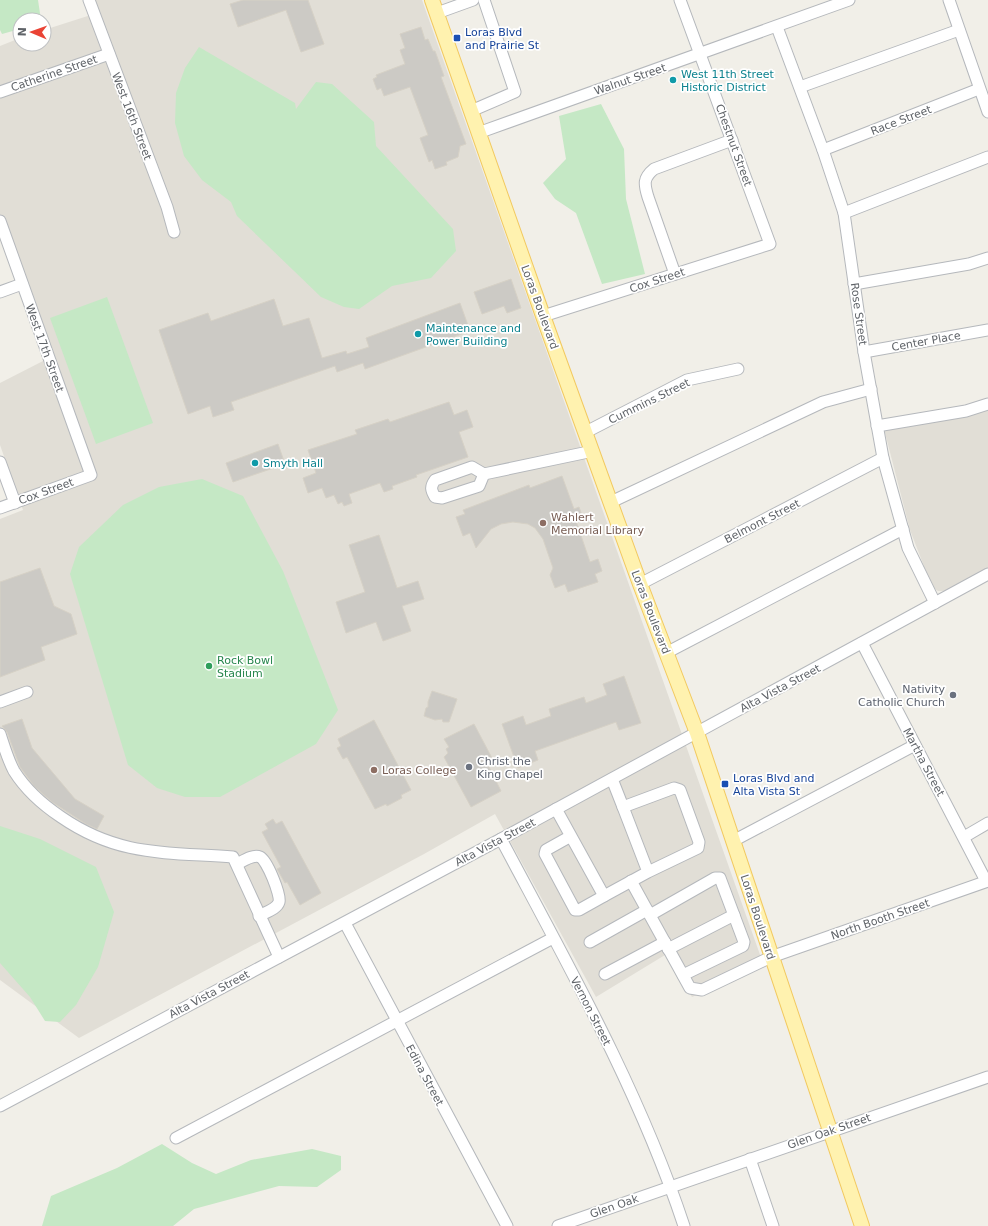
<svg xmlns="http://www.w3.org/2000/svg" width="988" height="1226" viewBox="0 0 988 1226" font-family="'DejaVu Sans',sans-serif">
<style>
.education{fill:#e1ded6}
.green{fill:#c5e8c5}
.building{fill:#cccac5;stroke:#d6d1c6}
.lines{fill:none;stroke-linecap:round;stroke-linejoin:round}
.minor-casing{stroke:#b5b8bc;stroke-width:13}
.major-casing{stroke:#f2c960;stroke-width:16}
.minor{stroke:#fff;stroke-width:11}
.major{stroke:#fff2af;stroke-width:14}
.transit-dot{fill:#1a4fb4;stroke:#fff;stroke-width:1.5}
.culture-dot{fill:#0f9aa8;stroke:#fff;stroke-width:1.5}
.education-dot{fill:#8d6e63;stroke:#fff;stroke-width:1.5}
.leisure-dot{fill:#2e9e5b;stroke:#fff;stroke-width:1.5}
.worship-dot{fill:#6b7280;stroke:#fff;stroke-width:1.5}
.labels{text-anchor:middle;stroke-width:3.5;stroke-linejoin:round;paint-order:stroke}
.transit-label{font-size:11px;fill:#164399;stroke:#fff;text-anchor:start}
.street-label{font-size:11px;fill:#5f6368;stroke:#fff}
.culture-label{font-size:11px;fill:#0d838f;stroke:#fff;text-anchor:start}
.education-label{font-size:11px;fill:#785e54;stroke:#fff;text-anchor:start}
.leisure-label{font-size:11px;fill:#27864d;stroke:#fff;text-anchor:start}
.worship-label{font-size:11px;fill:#5b616d;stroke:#fff;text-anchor:end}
</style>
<rect width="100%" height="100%" fill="#f1efe8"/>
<g class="education">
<polygon points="90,0 422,0 764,966 692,997 665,955 596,997 495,814 424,854 79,1038 0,980 0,519 23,510 0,445 0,383 43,361 22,284 0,221 0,46 20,38 20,44 44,44 44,30 94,14"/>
<polygon points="988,409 988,568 946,591 938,591 932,587 910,530 884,429"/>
</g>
<g class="green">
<polygon points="0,0 38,0 41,20 20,20 20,29 2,34 0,30"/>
<polygon points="199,47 295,103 296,109 316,82 332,84 374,122 376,146 453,229 456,251 431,278 392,286 359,309 344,307 321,297 237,216 231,202 202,180 184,156 175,123 176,93 185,68"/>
<polygon points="601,104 624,149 626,199 645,274 602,284 576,213 555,199 543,183 566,159 559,116"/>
<polygon points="107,297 153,423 96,444 50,318"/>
<polygon points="202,479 243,496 283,571 338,710 316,744 220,797 185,797 157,788 128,765 70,574 79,547 123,505 159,487"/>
<polygon points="0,826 40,839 96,867 114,912 98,967 76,1005 60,1022 45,1021 30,997 0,963"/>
<polygon points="162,1144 192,1163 216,1174 251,1160 312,1149 341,1156 341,1170 317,1187 279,1186 194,1209 173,1226 42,1226 51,1196 117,1168"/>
</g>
<g class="building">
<polygon points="243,0 308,0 324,44 301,52 286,10 238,27 230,4"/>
<polygon points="421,27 425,40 428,39 433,51 435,51 444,76 441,77 466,144 460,146 458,157 446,162 447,165 435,169 432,160 429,162 420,138 428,135 410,87 384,96 381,88 377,90 373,79 377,77 376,75 405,64 400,50 405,48 400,34"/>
<polygon points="511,279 521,308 507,313 504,306 482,314 474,292"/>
<polygon points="274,299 283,326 309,318 322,358 346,351 347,354 369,347 366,338 460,303 470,331 365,369 363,363 337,372 335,366 231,402 234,410 213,417 210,406 188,414 159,330 208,313 211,321"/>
<polygon points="449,402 454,415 467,410 473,427 459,432 468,457 416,475 417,477 392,486 393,489 384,492 380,483 349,494 352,503 344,506 342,502 338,504 334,495 326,498 322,488 308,493 303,478 316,473 308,450 357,434 355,430 388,419 390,422"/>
<polygon points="278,444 285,464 233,482 226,463"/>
<polygon points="562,476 574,509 579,507 583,518 576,521 590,562 598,559 602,571 595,574 598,582 568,592 565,584 555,588 550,575 553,568 543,539 535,528 528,524 513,522 501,524 491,529 476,548 470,533 463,536 456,517 465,514 463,510 529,485 530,488"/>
<polygon points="379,535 397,588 418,581 424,599 402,606 411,631 383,641 376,622 346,633 336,602 365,592 349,545"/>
<polygon points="40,568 54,606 71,614 77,634 41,647 45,660 0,677 0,582"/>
<polygon points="624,676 641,723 619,730 616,722 535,751 538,760 518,768 502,724 523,716 526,725 551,716 549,709 584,697 586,703 607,695 603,684"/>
<polygon points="432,691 457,699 449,722 443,722 442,719 435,720 424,716 426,708 428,707 428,702"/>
<polygon points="22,719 32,748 75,799 104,816 97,829 86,824 52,802 34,786 20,767 7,732 2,726"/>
<polygon points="374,720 411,790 401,795 402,798 387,806 386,804 375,809 347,757 343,759 337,748 341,746 338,739"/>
<polygon points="474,724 493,760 487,763 501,791 471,807 444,757 448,753 446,749 449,747 444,739"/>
<polygon points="273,819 276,824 282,821 321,893 300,905 287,882 285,883 277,869 281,867 262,832 268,829 265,824"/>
</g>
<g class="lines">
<defs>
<g id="minor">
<polyline points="89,0 167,207 174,232"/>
<polyline points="949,0 988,112"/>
<polyline points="437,13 473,0"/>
<polyline points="777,27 823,150 844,213 864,352 883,458 908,548 935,603"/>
<polyline points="800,87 959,30"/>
<polyline points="0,92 109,54"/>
<polyline points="471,111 515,92 484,0"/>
<polyline points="478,133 849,0"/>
<polyline points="823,150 979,89"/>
<polyline points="844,213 988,157"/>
<polyline points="0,221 91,475 0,508"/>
<path d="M675,274L648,197C644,184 643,178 654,169L732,140"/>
<polyline points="854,284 969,264 988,258"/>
<polyline points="0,292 22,284"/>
<polyline points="543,316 770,244 680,0"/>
<polyline points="864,352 988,330"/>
<polyline points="877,426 966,411 988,404"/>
<polyline points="586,432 687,380 738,369"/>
<polyline points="0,462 15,503"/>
<path d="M484,474L472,467L435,480C430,487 431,490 435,497L442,498L479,486L484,474L593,451"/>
<polyline points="611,502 823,402 871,389"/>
<polyline points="640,584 883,458"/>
<polyline points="862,643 986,881"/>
<polyline points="666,653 903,529"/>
<polyline points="0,702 27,692"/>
<path d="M0,734C4,746 8,760 14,771C26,790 43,805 61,817C119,857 167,852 233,857L279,957"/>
<polyline points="612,779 623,807"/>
<polyline points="556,809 604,896 579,910 575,910 545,854 546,850 571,836"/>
<polyline points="964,837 988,823"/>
<path d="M501,839C568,965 639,1090 684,1226"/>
<polyline points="733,841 915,745"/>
<path d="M237,864C243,861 253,854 260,857C267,860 281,895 279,902C277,909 266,912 259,916"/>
<polyline points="631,881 690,988 702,990 771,957 988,881"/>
<polyline points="604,896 648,872 698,848 699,842 680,790 674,788 623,807 648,872"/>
<polyline points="650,915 715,878 720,878 744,942 743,946 683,975"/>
<polyline points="345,923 507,1226"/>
<polyline points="590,942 647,910"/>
<polyline points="668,949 734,915"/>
<polyline points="605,974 665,942"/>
<polyline points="0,1106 501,839 988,574"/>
<polyline points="176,1138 553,938"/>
<polyline points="750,1159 773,1226"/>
<polyline points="558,1226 988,1077"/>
</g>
<polyline id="major" points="432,0 543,316 640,584 697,733 862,1226"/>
</defs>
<use href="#minor" class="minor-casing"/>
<use href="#major" class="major-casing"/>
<use href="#minor" class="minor"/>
<use href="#major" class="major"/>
</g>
<g class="transit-dot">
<rect x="453" y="34" width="8" height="8" rx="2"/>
<rect x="721" y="780" width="8" height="8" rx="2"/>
</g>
<g class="culture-dot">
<circle cx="673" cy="80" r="4"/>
<circle cx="418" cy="334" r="4"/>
<circle cx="255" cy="463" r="4"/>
</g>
<g class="education-dot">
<circle cx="543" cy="523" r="4"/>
<circle cx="374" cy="770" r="4"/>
</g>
<circle class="leisure-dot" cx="209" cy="666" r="4"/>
<g class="worship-dot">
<circle cx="953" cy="695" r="4"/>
<circle cx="469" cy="767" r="4"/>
</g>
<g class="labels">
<g class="transit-label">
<text x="465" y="36">Loras Blvd<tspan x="465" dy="13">and Prairie St</tspan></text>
<text x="733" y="782">Loras Blvd and<tspan x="733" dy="13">Alta Vista St</tspan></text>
</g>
<g class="street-label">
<text transform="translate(54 73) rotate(-19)" y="4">Catherine Street</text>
<text transform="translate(630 79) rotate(-19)" y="4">Walnut Street</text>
<text transform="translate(132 116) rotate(69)" y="4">West 16th Street</text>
<text transform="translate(901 120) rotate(-21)" y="4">Race Street</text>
<text transform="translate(734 145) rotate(70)" y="4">Chestnut Street</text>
<text transform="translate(657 280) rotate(-18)" y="4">Cox Street</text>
<text transform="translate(540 307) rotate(70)" y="4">Loras Boulevard</text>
<text transform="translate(859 314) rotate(82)" y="4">Rose Street</text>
<text transform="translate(926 341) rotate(-10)" y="4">Center Place</text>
<text transform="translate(45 348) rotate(70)" y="4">West 17th Street</text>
<text transform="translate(649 401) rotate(-26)" y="4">Cummins Street</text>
<text transform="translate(46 491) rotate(-20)" y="4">Cox Street</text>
<text transform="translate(762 521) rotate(-27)" y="4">Belmont Street</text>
<text transform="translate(651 612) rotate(69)" y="4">Loras Boulevard</text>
<text transform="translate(780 688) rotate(-28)" y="4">Alta Vista Street</text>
<text transform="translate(924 762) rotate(62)" y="4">Martha Street</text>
<text transform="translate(495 842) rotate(-28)" y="4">Alta Vista Street</text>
<text transform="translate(758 917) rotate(72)" y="4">Loras Boulevard</text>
<text transform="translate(880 919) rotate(-19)" y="4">North Booth Street</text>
<text transform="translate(209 994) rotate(-28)" y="4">Alta Vista Street</text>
<text transform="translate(591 1011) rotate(63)" y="4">Vernon Street</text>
<text transform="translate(425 1075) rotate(62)" y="4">Edina Street</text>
<text transform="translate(829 1131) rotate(-19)" y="4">Glen Oak Street</text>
<text transform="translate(614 1206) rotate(-19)" y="4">Glen Oak</text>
</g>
<g class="culture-label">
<text x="681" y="78">West 11th Street<tspan x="681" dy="13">Historic District</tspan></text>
<text x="426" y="332">Maintenance and<tspan x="426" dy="13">Power Building</tspan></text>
<text x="263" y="467">Smyth Hall</text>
</g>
<g class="education-label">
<text x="551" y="521">Wahlert<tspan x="551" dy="13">Memorial Library</tspan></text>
<text x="382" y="774">Loras College</text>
</g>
<g class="leisure-label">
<text x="217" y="664">Rock Bowl<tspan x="217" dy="13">Stadium</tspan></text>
</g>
<g class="worship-label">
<text x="945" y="693">Nativity<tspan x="945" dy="13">Catholic Church</tspan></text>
<text x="477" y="765" text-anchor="start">Christ the<tspan x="477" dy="13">King Chapel</tspan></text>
</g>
</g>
<g transform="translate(32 32) rotate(272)"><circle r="19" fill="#ffffff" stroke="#bfc1c3"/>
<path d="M0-3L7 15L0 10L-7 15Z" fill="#ea4335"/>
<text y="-6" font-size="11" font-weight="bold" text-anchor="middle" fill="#5f6368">N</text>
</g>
</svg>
